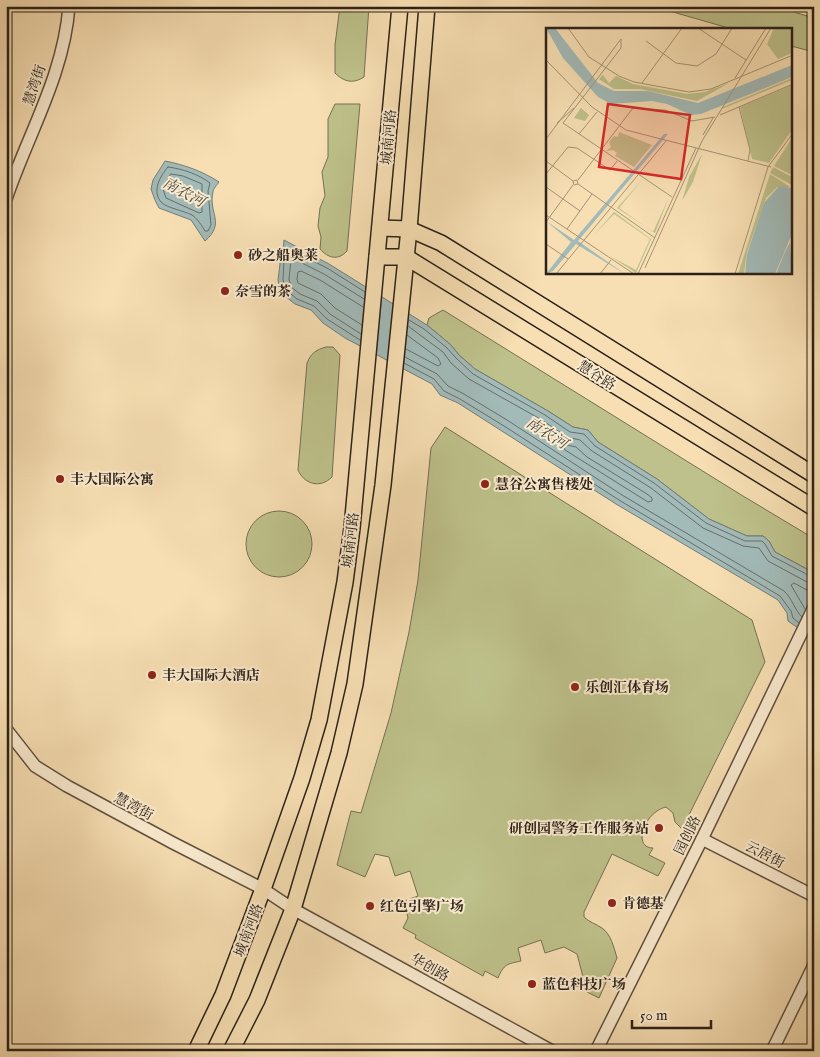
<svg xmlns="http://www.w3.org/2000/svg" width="820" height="1057" viewBox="0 0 820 1057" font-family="'IM FELL English','Noto Serif SC',serif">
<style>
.green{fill:#bec18b;stroke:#757152}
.water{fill:#a2bab8;stroke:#737d78}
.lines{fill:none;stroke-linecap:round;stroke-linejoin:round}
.shore{stroke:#676e68;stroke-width:1}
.minor-casing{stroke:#5f5040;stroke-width:14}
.major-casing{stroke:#2c2119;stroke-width:18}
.minor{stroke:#faeace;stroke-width:11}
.major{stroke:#f7dfb3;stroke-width:15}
.poi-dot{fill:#8f2418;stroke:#faeace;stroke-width:2}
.labels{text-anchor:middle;stroke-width:4;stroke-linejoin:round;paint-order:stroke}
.street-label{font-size:14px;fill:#2c2119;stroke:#faeace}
.poi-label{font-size:14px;font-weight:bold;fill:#2c2119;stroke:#faeace;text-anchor:start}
.water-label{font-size:15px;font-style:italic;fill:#4f4f49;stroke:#faeace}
.inset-road{fill:none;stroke:#a69375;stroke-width:1}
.view{fill:#d62828;fill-opacity:0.15;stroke:#d62828;stroke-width:2.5}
.inset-edge{fill:none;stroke:#2c2119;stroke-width:2.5}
</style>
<rect width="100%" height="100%" fill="#f7dfb3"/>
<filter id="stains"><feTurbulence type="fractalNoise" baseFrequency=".004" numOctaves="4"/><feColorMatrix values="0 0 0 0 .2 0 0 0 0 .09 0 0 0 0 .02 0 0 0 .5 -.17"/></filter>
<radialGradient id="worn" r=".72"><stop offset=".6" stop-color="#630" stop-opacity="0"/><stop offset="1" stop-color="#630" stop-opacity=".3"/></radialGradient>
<g class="green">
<path d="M340,6H369L364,77C353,84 344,82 335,73V45Z"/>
<polygon points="652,6 773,6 814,18 814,52 791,46 791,29 732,29"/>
<path d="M335,104H360L347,251C338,261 328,258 320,249L321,237L318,226L320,208L325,196L322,172L328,157V119Z"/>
<polygon points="443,310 743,496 813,538 814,560 809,570 775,552 769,541 763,536 747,536 709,519 657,479 598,442 588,430 573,427 548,411 475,369 459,355 451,345 427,325 429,318"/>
<path d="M326,347H333L340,355L332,477C320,489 304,484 298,470L307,363C311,353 316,350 326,347Z"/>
<path d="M445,427L752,620L765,662L682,829L675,822L673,813L666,807C644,812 632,848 653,848L649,855L665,863L658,876L612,854L584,912V917C589,922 596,924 602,928C611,934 614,948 617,958L599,998L587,992L577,954L564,947L545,953L541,940L518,948L521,961C507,964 504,964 498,978L485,971L483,976L415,938L416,935L403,928L408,918L404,901L418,896L410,871L395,876L389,857L375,854L365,877L337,865L351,811L361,813L391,713L409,632L418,580L431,448Z"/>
<circle cx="279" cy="544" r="33"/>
</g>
<g class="water">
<path d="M165,161C185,165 202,171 219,182C217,185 213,189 213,192C208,213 226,223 205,241L191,220L159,208L155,200L151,189L153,180Z"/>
<polygon points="284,240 329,264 427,325 451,345 459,355 475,369 548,411 573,427 588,430 598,442 657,479 709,519 747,536 763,536 769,541 775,552 814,573 814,639 788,621 787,613 778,600 616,504 458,403 440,395 432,384 345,338 323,323 311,310 295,304 281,293 278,280 280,264 279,257 283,251"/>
</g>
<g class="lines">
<g class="shore">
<path d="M168,167C183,169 198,174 210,183L208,191L211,225L208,231H205C202,226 197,218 192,215C184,211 168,208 162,203C151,192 160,176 168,167Z"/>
<polygon points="171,174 183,176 202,184 202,212 199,213 166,198 163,189"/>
<polygon points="175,182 193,189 193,199 191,200 172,192 171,188"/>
<polyline points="409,320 424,329 447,348 456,358 473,374 545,415 570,432 584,434 595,446 654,483 706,523 745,541 762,541 765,544 772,556 810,576 814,577"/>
<polyline points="362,325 335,308 321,294 298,283 297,279 298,272 301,271 320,280 363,307"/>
<polyline points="408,326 443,352 451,363 469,379 542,420 567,437 580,440 592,451 651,488 703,528 743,546 759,548 768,561 807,582 814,583"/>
<polyline points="361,334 330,314 317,301 300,294 291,287 289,279 291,260 294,259 324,274 364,299"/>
<polyline points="360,340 327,319 314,306 297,299 286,290 283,280 284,259 288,251 291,250 327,268 365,292"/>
<polyline points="406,349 438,366 441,364 438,358 407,335"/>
<path d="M405,357L437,374L448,386L464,394L507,420L622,495L784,591C792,598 795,611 802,617"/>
<polyline points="404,363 434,379 444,391 460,399 504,426 619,500 780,596 791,611 793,618 799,623"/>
<polygon points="567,445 576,447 587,457 647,494 652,498 652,501 648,502 565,450 564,446"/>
<polyline points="805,609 791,585 794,583 805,589 814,591"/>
</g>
<defs>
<g id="minor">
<path d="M6,199C28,134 64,75 69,6"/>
<polyline points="6,729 35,766 67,786 173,843 263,889 293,909 552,1051"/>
<polyline points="702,839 814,896"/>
<polyline points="596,1051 702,839 814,607"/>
<polyline points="772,1051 814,965"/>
</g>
<g id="major">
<polyline points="380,228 409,229 441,243 814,475"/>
<polyline points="377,257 406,257 814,508"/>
<polyline points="196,1051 223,995 263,889 302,778 319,720 345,582 352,528 400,6"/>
<polyline points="231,1051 257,1000 293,909 339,753 355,684 383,485 409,229 427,6"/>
</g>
</defs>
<use href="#minor" class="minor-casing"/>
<use href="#major" class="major-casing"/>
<use href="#minor" class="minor"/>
<use href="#major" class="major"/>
</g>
<g class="poi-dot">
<circle cx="238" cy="255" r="5"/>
<circle cx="225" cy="291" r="5"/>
<circle cx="60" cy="479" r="5"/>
<circle cx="485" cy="484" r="5"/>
<circle cx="152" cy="675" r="5"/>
<circle cx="575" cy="687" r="5"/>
<circle cx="659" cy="828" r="5"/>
<circle cx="612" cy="903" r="5"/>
<circle cx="370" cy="906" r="5"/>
<circle cx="532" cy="984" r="5"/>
</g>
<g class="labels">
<g class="street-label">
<text transform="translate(34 85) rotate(-71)" y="5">慧湾街</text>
<text transform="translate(388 137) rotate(-85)" y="5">城南河路</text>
<text transform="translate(597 375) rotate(32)" y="5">慧谷路</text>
<text transform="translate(350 540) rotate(-83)" y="5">城南河路</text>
<text transform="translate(134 806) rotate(28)" y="5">慧湾街</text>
<text transform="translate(687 835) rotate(-64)" y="5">园创路</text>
<text transform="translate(765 854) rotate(27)" y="5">云居街</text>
<text transform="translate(248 930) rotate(-69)" y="5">城南河路</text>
<text transform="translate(430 967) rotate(29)" y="5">华创路</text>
</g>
<g class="poi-label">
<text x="248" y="260">砂之船奥莱</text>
<text x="235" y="296">奈雪的茶</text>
<text x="70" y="484">丰大国际公寓</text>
<text x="495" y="489">慧谷公寓售楼处</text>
<text x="162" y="680">丰大国际大酒店</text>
<text x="585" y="692">乐创汇体育场</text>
<text x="649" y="833" text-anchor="end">研创园警务工作服务站</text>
<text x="622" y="908">肯德基</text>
<text x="380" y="911">红色引擎广场</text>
<text x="542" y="989">蓝色科技广场</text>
</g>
<g class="water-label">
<text transform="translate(184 192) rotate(28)" y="5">南农河</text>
<text transform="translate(547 433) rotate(32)" y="5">南农河</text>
</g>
</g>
<g transform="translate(546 28)">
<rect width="246" height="246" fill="#f7dfb3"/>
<path d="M228,0H246V25L232,31L221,16ZM57,47L63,55L70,48L87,56L141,66L159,64L183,55L151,73L94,61H68L53,51ZM246,50V52L176,81L177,79ZM246,57V102L223,135L206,131L194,79ZM35,80L43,87L39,93L28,90L25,94ZM73,104L106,117L88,139L69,128L71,125L67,122L60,123L65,119L63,114L68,108L72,109ZM246,110V147L228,138ZM156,126L147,154L136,173L143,149ZM227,139L246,149V157L224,145ZM224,146L244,159H231L220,170L201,224L198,246H192ZM97,151L73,180L107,204L123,169L109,205L71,180ZM68,184L105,211L90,245L64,228L90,242L104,211L68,186L47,208Z" fill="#bec18b"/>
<path d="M0,0H9L52,55L68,63H102L152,75L246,37V49L155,86L145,87L121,76L106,73L65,76L52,69L17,30ZM118,106H122L32,213L79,246L30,216L7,243L0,246L25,214L0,193L28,212ZM233,158L246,160V206L229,246H199L201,226L218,175ZM244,214L246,246H230L238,226Z" fill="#a2bab8"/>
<path class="inset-road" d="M22,0L43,29L73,48L88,54L143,64L165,61L247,27M152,0L200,32M75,11V20L17,95L126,169M100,13L130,35L151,38L170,26L186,0M0,32L46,79L80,102L225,139M189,50L220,0M96,55L136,0M193,79L204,122L202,133M174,87L247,56M11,95L28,80M33,106L51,84M157,107L167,90M0,111L75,11M0,133L27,153M0,146L22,119L31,120L64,142L71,133M32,152L87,80L119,82L146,93L169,89M32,156L28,157L27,153L31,152L32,156L109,210M0,159L34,183M0,187L88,246M0,194L27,157M21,201L46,166M0,216L22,231M99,240L156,113L225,0M10,246L120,113M54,246L65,232M92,246L150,120M189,246L222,139L247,105"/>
<path class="view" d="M62,76L144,87L135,151L53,139Z"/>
<rect width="246" height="246" class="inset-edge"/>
</g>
<rect width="820" height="1057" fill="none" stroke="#f7dfb3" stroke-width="25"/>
<rect x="8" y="8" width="805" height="1042" fill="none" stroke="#2c2119" stroke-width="2.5"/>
<rect x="12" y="12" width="795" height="1032" fill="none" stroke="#2c2119"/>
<path d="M632 1020v8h79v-8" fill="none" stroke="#2c2119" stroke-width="2.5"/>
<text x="640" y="1020" font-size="15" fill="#2c2119" stroke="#faeace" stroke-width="4" paint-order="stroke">50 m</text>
<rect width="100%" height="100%" filter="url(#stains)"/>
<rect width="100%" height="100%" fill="url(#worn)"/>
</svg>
